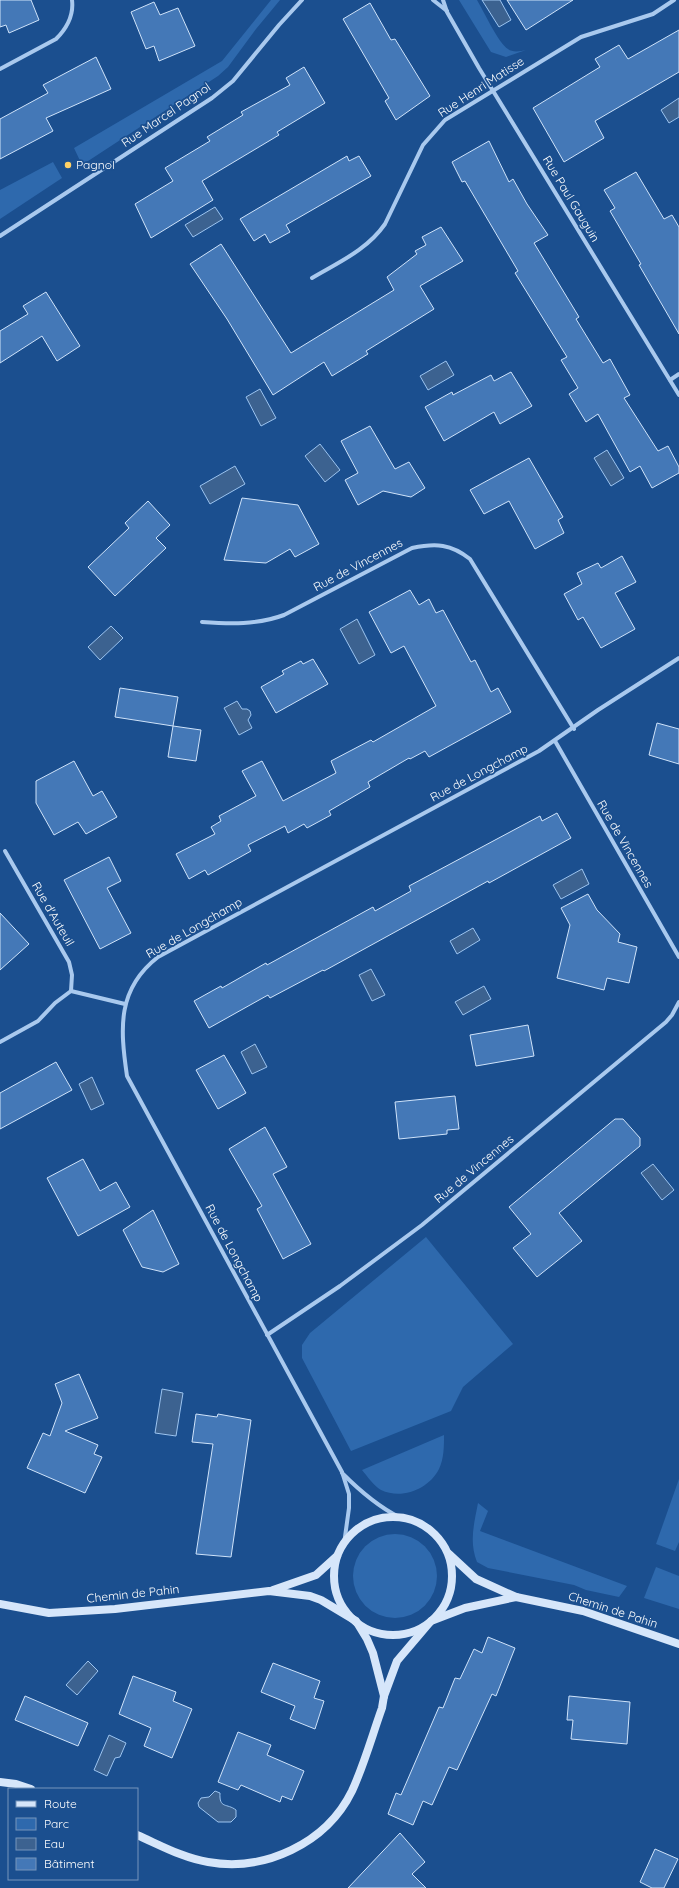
<svg xmlns="http://www.w3.org/2000/svg" width="679" height="1888" viewBox="0 0 679 1888" font-family="Quicksand,sans-serif">
<style>
.green{fill:#2e69ad}
.water{fill:#3c6290;stroke:#9cc4f0}
.building{fill:#4478b7;stroke:#cfe3fa}
.lines{fill:none;stroke-linecap:round;stroke-linejoin:round}
.street{stroke:#a9c9ee;stroke-width:4}
.secondary{stroke:#d6e6fa;stroke-width:8}
.poi-dot{fill:#ffd166;stroke:#1b4f8f;stroke-width:1.5}
.labels{text-anchor:middle;stroke-width:3.5;stroke-linejoin:round;paint-order:stroke}
.street-label{font-size:12px;fill:#fff;stroke:#1b4f8f}
.poi-label{font-size:12px;fill:#fff;stroke:#1b4f8f;text-anchor:start}
</style>
<rect width="100%" height="100%" fill="#1b4f8f"/>
<g class="green">
<polygon points="271,0 280,0 256,29 228,67 218,76 82,165 74,148 222,61"/>
<path d="M459,0H477C483,10 499,44 508,49C513,53 521,51 526,50L506,57L491,52Z"/>
<polygon points="53,162 62,178 0,219 0,190"/>
<polygon points="426,1237 513,1344 463,1387 451,1411 351,1451 302,1358 302,1345 310,1333"/>
<path d="M444,1435C444,1446 444,1459 439,1469C429,1489 402,1500 381,1490C374,1486 367,1476 362,1470Z"/>
<polygon points="679,1479 679,1542 675,1551 656,1544"/>
<path d="M478,1503L488,1511L480,1531L627,1586L619,1597L586,1590L574,1585L488,1568L477,1562C469,1542 474,1524 478,1503Z"/>
<circle cx="395" cy="1576" r="42"/>
<polygon points="656,1567 679,1576 679,1609 644,1598"/>
</g>
<g class="water">
<polygon points="482,0 500,0 511,20 499,27"/>
<polygon points="679,98 679,117 669,123 661,110"/>
<polygon points="215,207 223,219 193,237 185,225"/>
<polygon points="446,361 454,375 428,390 420,376"/>
<polygon points="260,389 276,418 261,426 246,397"/>
<polygon points="320,444 340,470 325,482 305,456"/>
<polygon points="607,450 624,478 611,486 594,458"/>
<polygon points="235,466 245,484 210,504 200,486"/>
<polygon points="357,619 375,655 359,664 340,629"/>
<polygon points="111,626 123,638 100,660 88,647"/>
<polygon points="237,701 242,709 247,709 250,711 251,715 248,720 252,728 239,735 224,708"/>
<polygon points="582,869 589,884 561,899 553,885"/>
<polygon points="473,928 480,940 457,954 450,941"/>
<polygon points="371,969 385,995 372,1001 359,975"/>
<polygon points="484,986 491,999 463,1015 455,1002"/>
<polygon points="255,1044 267,1067 252,1074 241,1052"/>
<polygon points="92,1077 104,1104 91,1110 79,1084"/>
<polygon points="653,1164 674,1190 662,1200 641,1173"/>
<polygon points="162,1389 183,1393 176,1436 155,1433"/>
<polygon points="88,1661 98,1671 77,1695 66,1685"/>
<polygon points="109,1735 126,1743 120,1757 115,1758 107,1776 94,1770"/>
<path d="M215,1791L220,1793C219,1809 227,1803 236,1810V1817L231,1822H218L199,1807L198,1803L201,1798L209,1797Z"/>
</g>
<g class="building">
<polygon points="0,0 31,0 39,20 9,33 6,25 0,27"/>
<polygon points="507,0 573,0 526,30"/>
<polygon points="154,2 160,15 178,8 195,46 159,61 154,46 146,49 131,12"/>
<polygon points="370,3 391,40 395,39 430,96 396,120 385,101 389,98 343,19"/>
<polygon points="679,30 679,72 595,121 604,138 564,162 533,108 600,67 595,59 619,45 628,59"/>
<polygon points="96,57 111,89 46,118 53,131 0,159 0,119 48,93 43,85"/>
<polygon points="304,67 325,103 277,132 279,135 202,181 213,200 151,238 135,204 173,181 165,168 210,141 207,137 243,115 241,112 290,85 286,78"/>
<polygon points="489,141 509,182 513,179 527,204 548,235 534,243 579,317 576,319 603,363 610,359 630,395 624,398 658,451 668,446 679,467 679,473 652,488 640,466 630,472 598,414 586,422 569,394 578,388 561,360 567,357 515,273 518,271 465,181 462,182 452,162"/>
<polygon points="347,156 349,161 359,156 371,176 286,225 290,232 270,243 265,234 254,241 240,219"/>
<polygon points="636,172 664,219 672,215 679,227 679,334 639,265 641,264 610,211 615,208 604,190"/>
<polygon points="441,227 463,261 420,286 434,309 366,351 368,354 332,376 324,362 273,395 227,319 190,264 221,244 291,353 394,290 387,277 417,254 415,251 426,245 422,237"/>
<polygon points="46,292 80,346 57,361 42,336 0,363 0,331 28,314 23,306"/>
<polygon points="511,372 532,406 500,424 494,412 444,441 425,407 452,392 453,395 491,375 494,381"/>
<polygon points="370,426 395,469 409,462 425,488 411,497 383,491 358,505 345,480 358,473 341,441"/>
<polygon points="529,458 563,517 558,520 564,533 535,549 509,501 484,514 470,490"/>
<polygon points="242,498 298,505 319,544 295,557 290,549 266,563 224,560"/>
<polygon points="148,501 170,525 156,538 166,548 115,596 88,567 129,528 125,523"/>
<polygon points="622,556 636,582 615,593 635,629 601,648 583,617 578,620 564,594 582,584 577,573 598,563 601,568"/>
<polygon points="410,590 419,605 429,599 436,613 443,610 471,662 475,660 491,692 498,688 511,712 429,757 425,751 410,759 409,758 368,782 370,787 329,811 331,815 307,828 304,824 288,833 285,826 248,845 251,851 208,875 205,870 189,879 176,854 215,834 211,827 221,821 219,816 256,796 242,771 262,761 283,801 336,773 331,761 371,740 373,742 436,706 404,646 391,653 369,612"/>
<polygon points="313,659 328,684 276,713 261,687 284,674 282,671 301,661 303,664"/>
<polygon points="120,688 178,697 173,726 115,717"/>
<polygon points="657,723 679,729 679,764 649,755"/>
<polygon points="173,726 201,730 196,761 168,757"/>
<polygon points="74,761 93,796 102,791 117,817 86,834 78,822 54,835 36,803 36,781"/>
<polygon points="557,813 571,838 489,883 488,881 324,971 323,970 270,998 268,995 209,1028 194,1001 221,986 222,988 266,963 267,965 373,907 375,911 411,891 409,886 540,816 542,821"/>
<polygon points="109,857 121,881 107,888 131,933 100,949 64,880"/>
<polygon points="588,894 597,910 620,934 618,942 637,947 629,983 607,978 604,990 557,978 570,925 561,908"/>
<polygon points="0,913 29,944 0,970"/>
<polygon points="528,1025 534,1056 476,1066 470,1035"/>
<polygon points="224,1055 246,1093 218,1109 196,1070"/>
<polygon points="56,1062 72,1090 0,1129 0,1093"/>
<polygon points="455,1096 459,1129 447,1130 447,1134 399,1139 395,1102"/>
<polygon points="615,1119 623,1119 640,1138 640,1146 559,1213 582,1241 537,1277 513,1248 531,1234 509,1207"/>
<polygon points="265,1127 287,1167 273,1174 311,1244 283,1259 257,1209 262,1206 229,1149"/>
<polygon points="83,1159 100,1191 116,1182 130,1207 78,1236 47,1178"/>
<polygon points="153,1210 179,1264 163,1272 142,1267 123,1230"/>
<polygon points="79,1374 98,1418 65,1431 98,1445 94,1454 102,1457 85,1493 27,1468 43,1433 50,1436 62,1403 55,1384"/>
<polygon points="196,1414 217,1417 218,1414 251,1420 231,1557 196,1554 213,1444 192,1442"/>
<polygon points="488,1637 515,1648 496,1696 492,1694 457,1770 449,1767 432,1805 423,1801 413,1825 388,1814 396,1793 401,1795 439,1707 443,1708 455,1678 460,1679 474,1649 482,1653"/>
<polygon points="273,1663 320,1681 314,1698 324,1701 315,1729 290,1719 295,1706 261,1692"/>
<polygon points="133,1676 176,1692 173,1701 192,1709 172,1758 144,1746 151,1728 119,1714"/>
<polygon points="25,1696 88,1723 78,1746 15,1720"/>
<polygon points="569,1696 630,1702 627,1744 571,1739 573,1720 567,1720"/>
<polygon points="238,1732 271,1745 267,1755 304,1771 292,1800 282,1796 280,1802 241,1785 238,1790 218,1782"/>
<polygon points="400,1833 425,1862 412,1874 426,1888 348,1888"/>
<polygon points="655,1849 678,1859 664,1888 652,1888 640,1882"/>
</g>
<g class="lines">
<g class="street">
<polyline points="433,0 447,11"/>
<polyline points="443,0 447,12 479,68 679,395"/>
<path d="M0,69L56,39C67,28 74,16 72,0"/>
<polyline points="0,236 212,98 233,81 279,25 302,0"/>
<path d="M312,278C339,262 367,250 385,224L423,145L445,120L581,37L653,14L674,0"/>
<polyline points="670,380 679,374"/>
<path d="M202,622C230,624 257,625 284,615L412,548C436,543 451,544 470,559L574,729"/>
<polyline points="555,741 679,957"/>
<polyline points="5,851 69,962 72,975 71,991"/>
<polyline points="0,1042 38,1021 55,1003 71,991 125,1004"/>
<polyline points="267,1335 340,1286 422,1225 666,1022 672,1015 679,1002"/>
<path d="M342,1472L127,1076C120,1028 117,989 158,957L539,751L598,710L679,658"/>
<path d="M342,1473C360,1491 377,1506 399,1517"/>
<polyline points="343,1475 349,1494 349,1508 344,1544"/>
</g>
<g class="secondary">
<circle cx="393" cy="1576" r="59"/>
<polyline points="449,1554 476,1579 516,1597 583,1611 679,1644"/>
<polyline points="273,1590 316,1575 337,1556"/>
<polyline points="0,1604 49,1613 115,1609 269,1591 310,1596 321,1600 356,1621 367,1639 373,1653 384,1696"/>
<polyline points="0,1782 16,1784 31,1789"/>
<path d="M137,1835C160,1845 183,1858 208,1862C264,1872 326,1844 352,1791C364,1765 372,1736 382,1708L384,1696L397,1661L431,1621L465,1608L516,1597"/>
</g>
</g>
<circle class="poi-dot" cx="68" cy="165" r="4"/>
<g class="labels">
<g class="street-label">
<text transform="translate(481 87) rotate(-33)" y="4">Rue Henri Matisse</text>
<text transform="translate(166 115) rotate(-34)" y="4">Rue Marcel Pagnol</text>
<text transform="translate(571 199) rotate(59)" y="4">Rue Paul Gauguin</text>
<text transform="translate(358 565) rotate(-28)" y="4">Rue de Vincennes</text>
<text transform="translate(479 773) rotate(-28)" y="4">Rue de Longchamp</text>
<text transform="translate(625 844) rotate(60)" y="4">Rue de Vincennes</text>
<text transform="translate(53 914) rotate(60)" y="4">Rue d'Auteuil</text>
<text transform="translate(194 928) rotate(-30)" y="4">Rue de Longchamp</text>
<text transform="translate(474 1169) rotate(-40)" y="4">Rue de Vincennes</text>
<text transform="translate(234 1253) rotate(62)" y="4">Rue de Longchamp</text>
<text transform="translate(133 1594) rotate(-6)" y="4">Chemin de Pahin</text>
<text transform="translate(613 1610) rotate(18)" y="4">Chemin de Pahin</text>
</g>
<g class="poi-label">
<text x="76" y="169">Pagnol</text>
</g>
</g>
<rect x="8" y="1788" width="130" height="92" fill="#1b4f8f" stroke="#7695bc"/>
<rect x="16" y="1801" width="20" height="6" fill="#d6e6fa" stroke="#7695bc"/>
<text x="44" y="1808" font-size="12" fill="#ffffff">Route</text>
<rect x="16" y="1818" width="20" height="12" fill="#2e69ad" stroke="#7695bc"/>
<text x="44" y="1828" font-size="12" fill="#ffffff">Parc</text>
<rect x="16" y="1838" width="20" height="12" fill="#3c6290" stroke="#7695bc"/>
<text x="44" y="1848" font-size="12" fill="#ffffff">Eau</text>
<rect x="16" y="1858" width="20" height="12" fill="#4478b7" stroke="#7695bc"/>
<text x="44" y="1868" font-size="12" fill="#ffffff">Bâtiment</text>
</svg>
